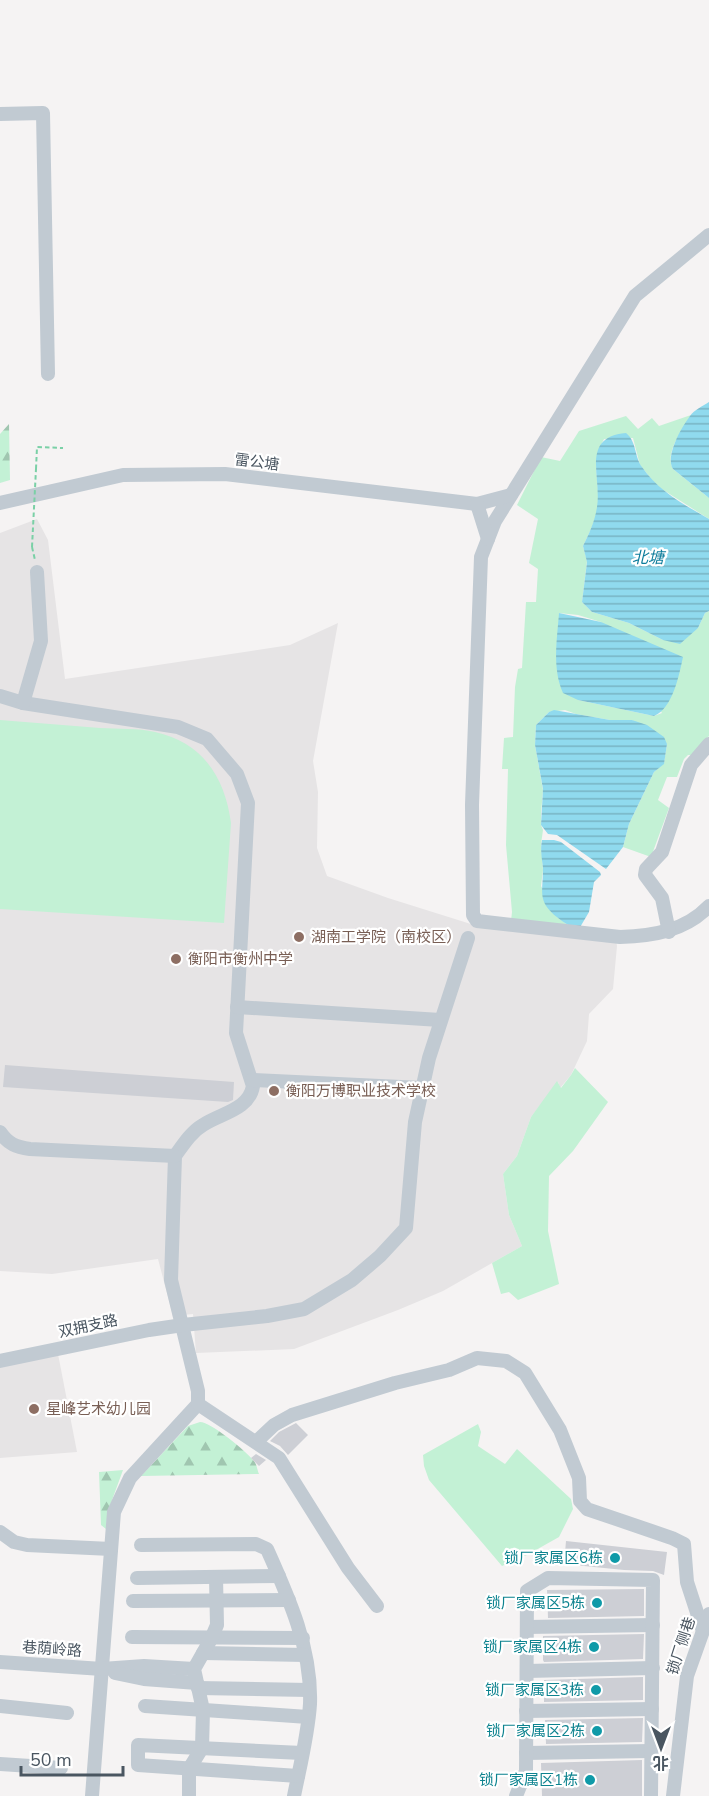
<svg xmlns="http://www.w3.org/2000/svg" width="709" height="1796" viewBox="0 0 709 1796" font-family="'Nunito Sans','Noto Sans SC',sans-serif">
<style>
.education{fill:#e6e4e5}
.green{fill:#c3f1d5;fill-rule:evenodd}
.forest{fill:url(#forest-firs)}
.water{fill:url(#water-rules)}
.building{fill:#cdcfd5}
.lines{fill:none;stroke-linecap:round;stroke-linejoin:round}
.path{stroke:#7ad0a6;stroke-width:2;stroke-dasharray:4.5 3;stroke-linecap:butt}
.minor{stroke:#c1cad2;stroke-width:14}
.path-bridge{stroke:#7ad0a6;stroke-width:2;stroke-dasharray:4.5 3;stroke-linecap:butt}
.education-dot{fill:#8d6e63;stroke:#fff;stroke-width:2}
.culture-dot{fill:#0f9aa8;stroke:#fff;stroke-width:2}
.labels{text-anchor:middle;stroke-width:4.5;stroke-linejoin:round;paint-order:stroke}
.street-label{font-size:15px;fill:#4a5661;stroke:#fff}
.education-label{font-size:15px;fill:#785e54;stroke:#fff;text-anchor:start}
.culture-label{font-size:15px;fill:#0d838f;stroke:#fff;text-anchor:end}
.water-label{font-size:16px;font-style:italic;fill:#0c7c9b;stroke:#fff}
</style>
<defs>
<pattern id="forest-firs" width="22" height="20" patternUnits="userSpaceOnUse" patternTransform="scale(1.5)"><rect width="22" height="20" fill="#c3f1d5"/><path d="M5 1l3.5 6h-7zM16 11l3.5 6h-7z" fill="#a0c6b0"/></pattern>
<pattern id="water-rules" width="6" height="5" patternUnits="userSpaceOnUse" patternTransform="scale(1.5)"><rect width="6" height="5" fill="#90daee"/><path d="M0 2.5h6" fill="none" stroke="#78b4c4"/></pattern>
</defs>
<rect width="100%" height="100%" fill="#f5f3f3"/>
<g class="education">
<polygon points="37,519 48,540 65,679 290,645 338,623 313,761 318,792 317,848 327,876 388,898 474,925 616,940 617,946 613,989 589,1014 587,1041 571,1075 560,1088 558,1082 531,1117 517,1156 503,1174 509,1215 522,1246 443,1291 398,1310 294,1349 196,1353 193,1314 173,1316 158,1259 52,1274 0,1271 0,533"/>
<polygon points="58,1354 77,1452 0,1458 0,1365"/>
</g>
<g class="green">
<path d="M691,415C683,429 664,453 673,469L709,498V519L657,486L640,465L633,438L604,439C590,466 600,479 598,506C596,520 589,534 583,546L587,561L582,602L592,612L629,623L663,640L698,628L705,613L709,611V736L691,755H688L684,759L677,777H667L658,800L669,808L651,857L623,847L629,824L654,772L664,763L667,744L632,720H610L576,714L565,710L549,712L536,725L535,745L543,790L541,814V825L543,830L541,844L543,870L541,886L557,917L572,928L511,921L512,912L506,845L508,769H502L504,738L513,737L515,687L518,669L522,668L526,602H536L538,569L529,563L538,519L517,505L541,457L560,461L579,431L626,416L638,429L652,418L659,426ZM559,613L578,615L601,622L662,713L654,716L578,700Z"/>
<path d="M0,720C33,723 67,725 100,728C118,729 138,728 155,732C202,742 225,777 231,823L224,923L0,909Z"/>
<polygon points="575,1068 608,1102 573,1151 549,1176 548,1231 559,1284 518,1300 509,1292 501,1294 492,1263 522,1246 509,1215 503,1174 517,1156 531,1117 557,1081 561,1088 571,1075"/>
<polygon points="478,1424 481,1432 478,1446 505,1464 517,1449 571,1499 573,1509 559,1537 527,1555 502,1566 429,1480 424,1466 423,1455"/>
</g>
<g class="forest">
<polygon points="9,424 10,480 0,483 0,434"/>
<path d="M200,1422C211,1422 246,1451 254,1461C257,1465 257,1469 259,1474L141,1476L188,1426Z"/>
<polygon points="123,1470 108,1511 106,1529 101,1525 99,1472"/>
</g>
<g class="water">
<path d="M709,402V498L673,469C665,456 681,428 690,416C694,410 703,406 709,402Z"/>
<path d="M626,433C637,442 634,456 642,467C658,491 685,505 709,519V611L705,613L698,628L680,644L663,640L629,623L592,612L582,602L587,562L583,546C589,534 595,521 597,507C602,477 580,437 626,433Z"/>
<path d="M559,613L601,622L683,657C679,675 673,708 654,716L578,700L563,693C552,668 557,640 559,613Z"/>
<polygon points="554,710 610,720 632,720 647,725 664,737 667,744 664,764 654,772 629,824 623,847 606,869 557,835 548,834 541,825 543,789 535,745 536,725 549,712"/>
<path d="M542,840H554L561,842L600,872L601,875L594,882L589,912L579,929C572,928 568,925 562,921C536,902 543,895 543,868C542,859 540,849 542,840Z"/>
</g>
<g class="building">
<polygon points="5,1065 234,1082 233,1100 228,1102 3,1087"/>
<polygon points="296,1423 308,1435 288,1455 280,1446 270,1441 279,1432"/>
<polygon points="256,1454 266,1460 259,1466 251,1458"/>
<polygon points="566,1541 667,1552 664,1575 653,1571 624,1570 564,1564"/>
<polygon points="644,1589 644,1616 548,1618 547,1590"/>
<polygon points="644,1634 643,1659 544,1662 543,1660 543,1636"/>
<polygon points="643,1677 643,1700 544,1702 544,1680"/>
<polygon points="643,1718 642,1742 546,1744 545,1720"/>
<polygon points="642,1760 642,1796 542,1796 541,1763"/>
</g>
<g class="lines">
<g class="path">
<polyline points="36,469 37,447 63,448"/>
<polyline points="32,547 35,560"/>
</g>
<g class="minor">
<polyline points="0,114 43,113 48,374"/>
<path d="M709,235L635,296L495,521L481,557L472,805L473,915L477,921L620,937C653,936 685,931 709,906"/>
<polyline points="0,503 123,475 225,474 477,504 511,495"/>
<polyline points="477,504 488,539"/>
<path d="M0,696L23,703L178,727L207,739L237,774L248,803L236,1033L253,1086C249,1110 221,1113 203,1125C191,1132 183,1145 175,1156L171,1280L198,1391V1404L130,1478L114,1512L92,1796"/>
<polyline points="23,703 41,641 37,572"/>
<polyline points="669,932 662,898 645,875 646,869 662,852 691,765 709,744"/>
<polyline points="237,1007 440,1020"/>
<polyline points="252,1080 422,1088"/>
<path d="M0,1132C8,1144 16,1147 30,1149L175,1156"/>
<polyline points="0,1361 149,1330 183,1325 267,1316 304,1309 352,1280 380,1256 406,1228 415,1122 429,1058 468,938"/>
<polyline points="198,1404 279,1458 348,1568 377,1606"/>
<polyline points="256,1442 274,1425 292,1415 395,1383 449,1370 477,1358 506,1361 525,1373 560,1430 579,1478 580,1501 587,1509 672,1538 684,1544 687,1582 703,1631"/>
<polyline points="0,1532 14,1542 27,1545 111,1549"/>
<path d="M141,1545L256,1544L267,1549C289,1598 312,1649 310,1704C308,1735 300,1766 294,1796"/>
<polyline points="137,1578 279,1576"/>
<polyline points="133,1601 289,1600"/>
<polyline points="527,1627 653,1625"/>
<polyline points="132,1637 303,1638"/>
<polyline points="203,1653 305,1655"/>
<polyline points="0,1662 102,1669 144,1666 194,1669"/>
<polyline points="527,1671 653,1668"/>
<polyline points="115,1673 144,1679 197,1683"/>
<polyline points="198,1688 309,1690"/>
<polyline points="0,1706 67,1713"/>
<polyline points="145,1706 308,1717"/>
<polyline points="526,1711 652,1709"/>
<polyline points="526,1753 651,1751"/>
<polyline points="0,1764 61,1768"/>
<polyline points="298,1776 138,1765 138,1745 302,1753"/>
<polyline points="189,1796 189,1769 202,1748 203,1710 194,1669 211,1639 217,1625 216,1577"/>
<polyline points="516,1796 526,1771 527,1591 548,1578 653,1580 651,1796"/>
<polyline points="673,1796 687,1676 709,1614"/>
</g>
<polyline class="path-bridge" points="32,547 36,469"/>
</g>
<g class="education-dot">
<circle cx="299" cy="937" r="6"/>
<circle cx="176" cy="959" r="6"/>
<circle cx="274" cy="1091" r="6"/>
<circle cx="34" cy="1409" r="6"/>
</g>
<g class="culture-dot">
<circle cx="615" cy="1558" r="6"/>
<circle cx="597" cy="1603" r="6"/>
<circle cx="594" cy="1647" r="6"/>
<circle cx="596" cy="1690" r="6"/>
<circle cx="597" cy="1731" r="6"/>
<circle cx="590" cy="1780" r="6"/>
</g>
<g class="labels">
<g class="street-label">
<text transform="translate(257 462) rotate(7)" y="5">雷公塘</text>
<text transform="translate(88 1326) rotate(-12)" y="5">双拥支路</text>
<text transform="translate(681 1646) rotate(-72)" y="5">锁厂侧巷</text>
<text transform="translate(52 1649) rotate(4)" y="5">巷荫岭路</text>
</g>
<g class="education-label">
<text x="311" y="942">湖南工学院（南校区）</text>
<text x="188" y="964">衡阳市衡州中学</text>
<text x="286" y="1096">衡阳万博职业技术学校</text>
<text x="46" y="1414">星峰艺术幼儿园</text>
</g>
<g class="culture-label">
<text x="603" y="1563">锁厂家属区6栋</text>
<text x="585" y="1608">锁厂家属区5栋</text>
<text x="582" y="1652">锁厂家属区4栋</text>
<text x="584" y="1695">锁厂家属区3栋</text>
<text x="585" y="1736">锁厂家属区2栋</text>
<text x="578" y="1785">锁厂家属区1栋</text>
</g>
<g class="water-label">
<text x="648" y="563">北塘</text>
</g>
</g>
<g transform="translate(661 1748) rotate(180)" stroke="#ffffff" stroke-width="4.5" paint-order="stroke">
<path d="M0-4.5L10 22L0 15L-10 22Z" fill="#4a5661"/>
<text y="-9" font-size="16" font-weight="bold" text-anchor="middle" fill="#4a5661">北</text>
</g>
<path d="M21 1766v9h102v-9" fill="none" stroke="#4a5661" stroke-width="3"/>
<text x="30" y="1766" font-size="18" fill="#4a5661" stroke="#ffffff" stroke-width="4.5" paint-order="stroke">50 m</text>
</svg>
